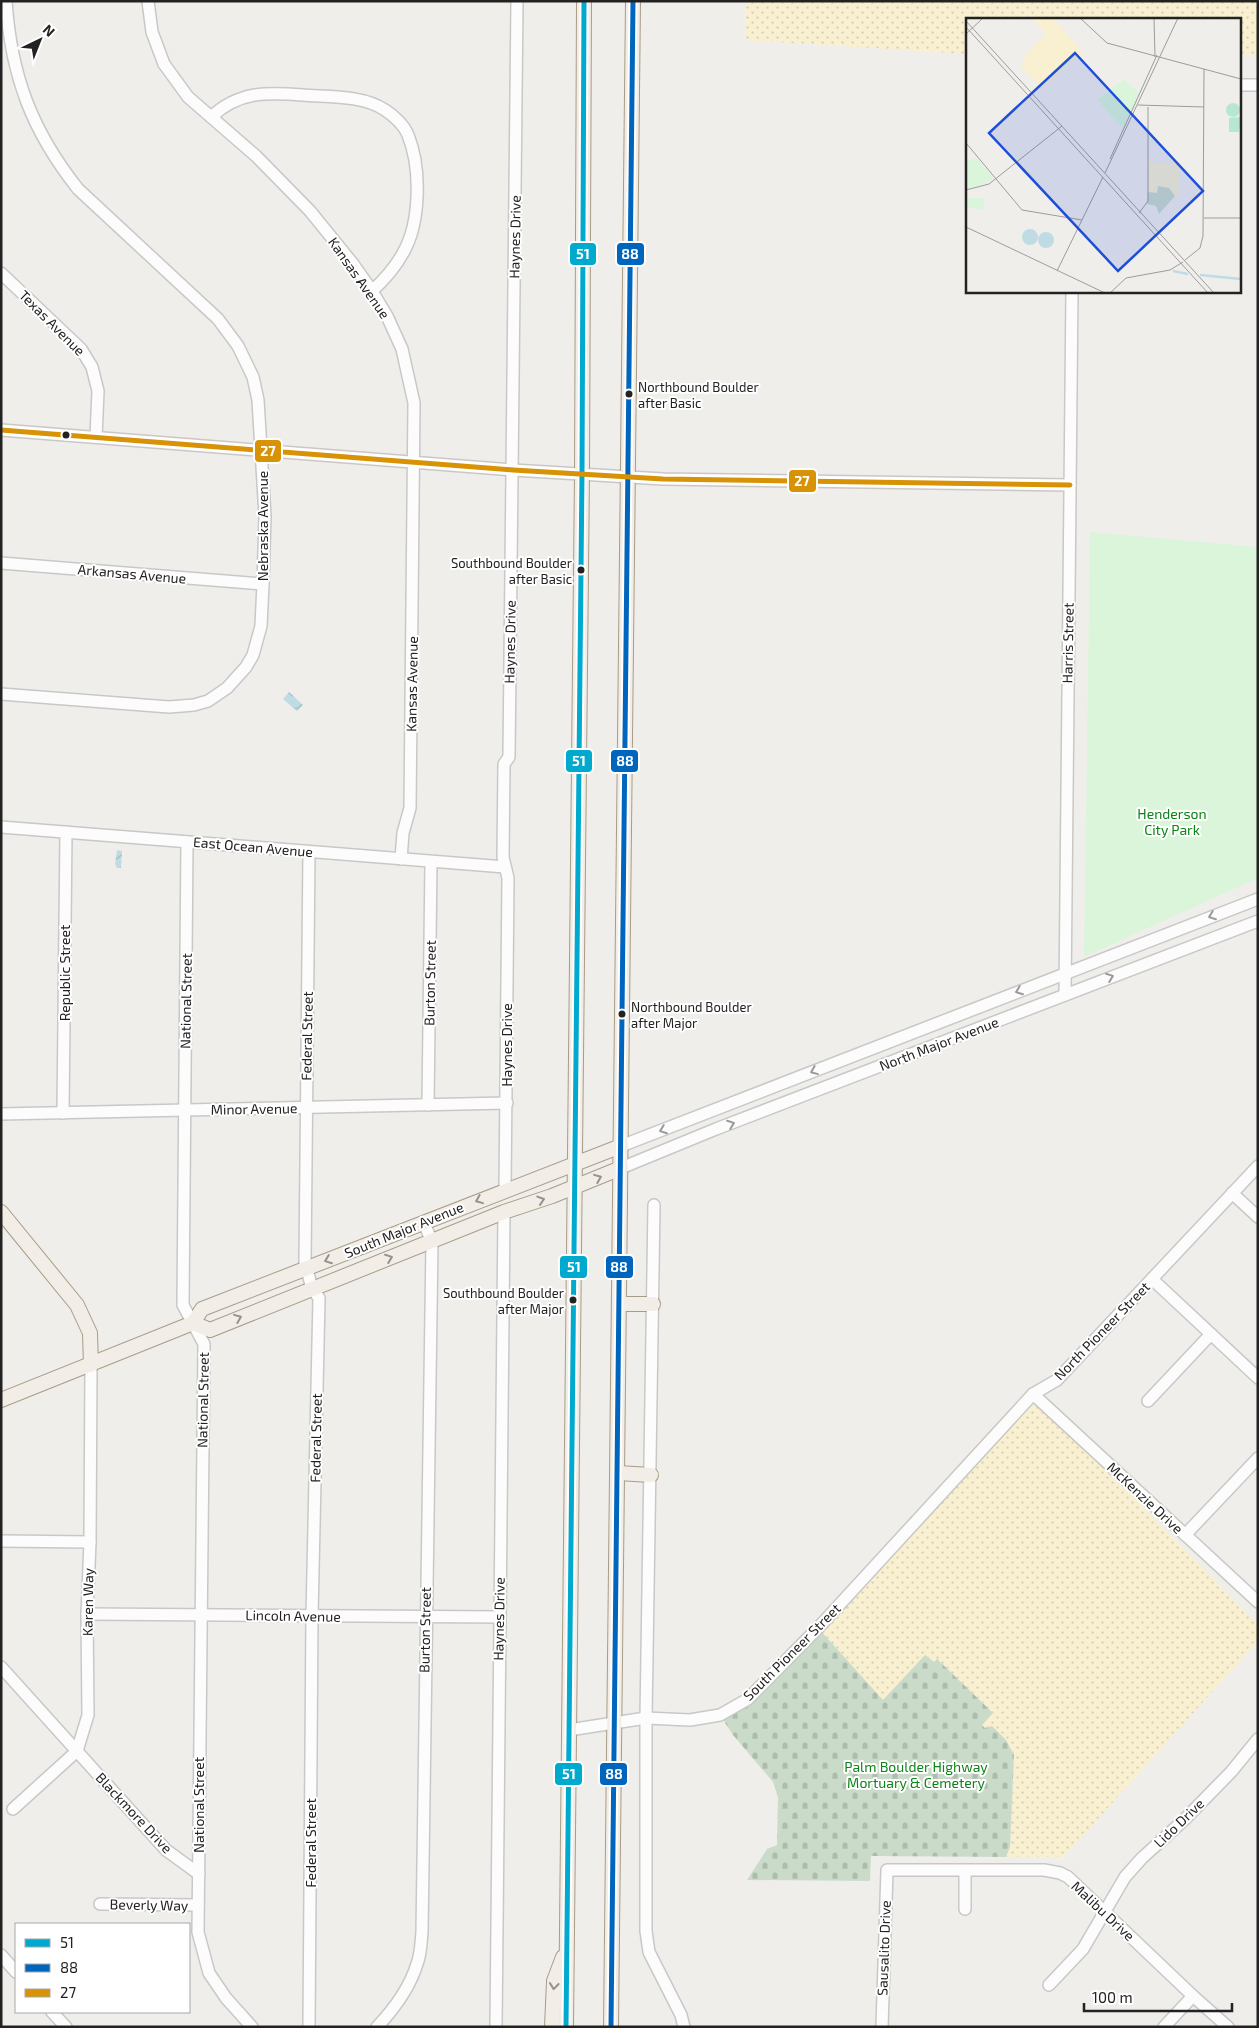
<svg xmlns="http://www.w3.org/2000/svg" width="1259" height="2028" viewBox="0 0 1259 2028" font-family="'Exo 2',sans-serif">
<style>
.sand{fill:url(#sand-dots)}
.cemetery{fill:url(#cemetery-stones)}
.park{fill:#daf5da}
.water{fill:url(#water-waves)}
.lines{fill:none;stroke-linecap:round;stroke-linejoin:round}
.minor-casing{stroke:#c9c8c7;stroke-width:14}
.major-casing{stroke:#a79c86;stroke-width:16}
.minor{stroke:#fdfcfc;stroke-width:11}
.major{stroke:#f3ede7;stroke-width:14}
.bus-1-casing{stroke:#fff;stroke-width:9}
.bus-2-casing{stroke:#fff;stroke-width:9}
.bus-3-casing{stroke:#fff;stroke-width:9}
.bus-1{stroke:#00a9ce;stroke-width:5}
.bus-2{stroke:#0065bd;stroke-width:5}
.bus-3{stroke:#d79205;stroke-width:5}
.oneway{stroke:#9a9a9a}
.oneway2{stroke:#95928e}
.bus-dot{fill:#222;stroke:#fff;stroke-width:2}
.labels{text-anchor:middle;stroke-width:4;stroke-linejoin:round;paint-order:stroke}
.bus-label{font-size:13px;fill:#222;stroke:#fff;text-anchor:start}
.street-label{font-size:14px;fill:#222;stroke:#fff}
.park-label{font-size:14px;fill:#0c8416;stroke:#fff}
.inset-river{fill:none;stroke:#bfdbe3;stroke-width:2.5}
.inset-road{fill:none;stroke:#9e9c9b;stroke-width:1}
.view{fill:#1d4ed8;fill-opacity:0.15;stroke:#1d4ed8;stroke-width:2.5}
.inset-edge{fill:none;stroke:#222;stroke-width:2.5}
.line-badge{stroke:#fff;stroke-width:2}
.badge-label{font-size:14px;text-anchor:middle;font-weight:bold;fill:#fff}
</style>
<defs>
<pattern id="sand-dots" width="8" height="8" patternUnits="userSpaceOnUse" patternTransform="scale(1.25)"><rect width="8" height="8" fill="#f8f0d0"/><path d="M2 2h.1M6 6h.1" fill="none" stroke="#d4ceb2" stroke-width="1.8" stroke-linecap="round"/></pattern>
<pattern id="cemetery-stones" width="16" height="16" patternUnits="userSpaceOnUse" patternTransform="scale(1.25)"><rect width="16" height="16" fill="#cadbca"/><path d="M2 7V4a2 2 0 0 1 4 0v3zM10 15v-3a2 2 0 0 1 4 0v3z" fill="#adbcad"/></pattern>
<pattern id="water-waves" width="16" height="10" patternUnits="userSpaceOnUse" patternTransform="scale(1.25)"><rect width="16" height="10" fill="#bfdbe3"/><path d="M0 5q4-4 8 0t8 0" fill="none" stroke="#a4bcc2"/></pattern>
</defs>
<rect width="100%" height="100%" fill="#f0eeeb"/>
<g class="sand">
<polygon points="745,1 1258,1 1258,56 1240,56 1240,19 968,19 968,54 745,40"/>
<polygon points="1033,1394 1258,1625 1258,1641 1061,1860 1059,1857 1006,1857 1010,1847 1014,1755 1006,1740 992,1726 985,1728 982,1725 993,1713 937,1659 934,1662 929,1658 883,1701 818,1628"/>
</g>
<polygon class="cemetery" points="818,1628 883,1700 925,1655 934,1662 937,1659 993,1713 982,1725 985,1728 992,1726 1006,1740 1014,1755 1010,1847 1006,1857 871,1856 870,1881 747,1880 767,1849 777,1845 778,1797 773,1782 733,1735 720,1715 748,1699"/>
<polygon class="park" points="1090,532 1258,547 1258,878 1084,957"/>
<g class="water">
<polygon points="289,692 303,705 297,711 283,699"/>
<polygon points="117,850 122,851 121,868 117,868 115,864"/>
</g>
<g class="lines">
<defs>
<g id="minor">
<polyline points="148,1 152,32 164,64 188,97 256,156 310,211 353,264 372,291 387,316 402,349 414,403 410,808 403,833 401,859"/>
<polyline points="1240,85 1258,85"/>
<path d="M211,117C239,91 267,92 303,95C329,97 363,95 385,110C393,115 404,125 408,135C421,167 421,222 403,253C395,268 384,280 372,291"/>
<polyline points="1,273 81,349 92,367 98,391 96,437"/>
<polyline points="1,430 513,470 663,479 1070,485"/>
<polyline points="1,563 263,584"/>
<path d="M1,694L169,707L194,705L208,701L227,688L246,667L253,655L261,626L263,584L265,516L258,400L253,377L238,346L218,319L78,189C32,131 11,76 6,1"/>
<polyline points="1,827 505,867"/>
<polyline points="187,842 183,1305 204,1344 198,1932 209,1973 226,1998 252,2027"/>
<polyline points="309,852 305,1263 312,1288 319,1298 312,1616 309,2027"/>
<polyline points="1065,995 1072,291"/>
<polyline points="428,1105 431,862"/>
<polyline points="63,1113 66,832"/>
<polyline points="1,1114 507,1103"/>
<polyline points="621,1146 1258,899"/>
<polyline points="621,1168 716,1129 1258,921"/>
<polyline points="505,1190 508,878 503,857 504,764 509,757 517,1"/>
<polyline points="1232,1193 1258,1217"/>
<polyline points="654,1205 646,1718 646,1931 649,1952 681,2015 684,2027"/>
<polyline points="1152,1279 1258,1378"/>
<polyline points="1033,1394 1258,1602"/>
<polyline points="1148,1401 1211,1334"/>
<polyline points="1185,1535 1258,1458"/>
<polyline points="1,1541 90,1542"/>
<polyline points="87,1614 499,1617"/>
<polyline points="1,1667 166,1850 199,1874"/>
<polyline points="569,1730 646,1718 690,1720 720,1715 748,1699 818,1628 1033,1394 1057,1380 1258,1166"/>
<polyline points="13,1809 77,1751 88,1715 87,1614 90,1542 91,1365"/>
<polyline points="965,1871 965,1909"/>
<polyline points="100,1904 198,1905"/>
<polyline points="1,1955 16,1972"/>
<polyline points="1049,1985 1083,1949 1125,1877 1142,1858 1184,1820 1231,1772 1258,1739"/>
<polyline points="52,2012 66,2027"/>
<path d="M377,2027C394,2009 410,1987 417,1964C421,1954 421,1942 422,1932L432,1242L424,1223"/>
<polyline points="496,2027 504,1212"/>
<polyline points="882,2027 887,1870 1044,1870 1060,1873 1068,1877 1193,1996 1228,2027"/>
<polyline points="1164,2027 1193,1996"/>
</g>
<g id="major">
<polyline points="1,1212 77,1305 90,1333 91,1365"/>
<polyline points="620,1304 653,1304"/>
<polyline points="193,1323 210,1330 504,1212 552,1196 621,1168"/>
<polyline points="1,1400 193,1323 202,1309 621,1146"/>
<polyline points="618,1473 651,1475"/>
<polyline points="552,2027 554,1981 563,1957"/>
<polyline points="566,2027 582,474 584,1"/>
<polyline points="611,2027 633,1"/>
</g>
</defs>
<use href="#minor" class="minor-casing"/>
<use href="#major" class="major-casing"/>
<use href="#minor" class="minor"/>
<use href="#major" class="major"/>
<defs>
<polyline id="bus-1" points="566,2027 582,474 584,1"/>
<polyline id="bus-2" points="611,2027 633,1"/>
<polyline id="bus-3" points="1,430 513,470 663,479 1070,485"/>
</defs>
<use href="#bus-1" class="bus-1-casing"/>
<use href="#bus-2" class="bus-2-casing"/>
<use href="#bus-3" class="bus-3-casing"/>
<use href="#bus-1" class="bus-1"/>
<use href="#bus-2" class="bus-2"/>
<use href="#bus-3" class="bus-3"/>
</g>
<defs><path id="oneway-chevron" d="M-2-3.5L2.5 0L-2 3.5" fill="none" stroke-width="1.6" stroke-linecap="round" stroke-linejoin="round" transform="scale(1.25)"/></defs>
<g class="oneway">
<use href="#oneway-chevron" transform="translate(1212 916) rotate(159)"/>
<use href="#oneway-chevron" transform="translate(1110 977) rotate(-21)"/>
<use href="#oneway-chevron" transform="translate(1019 991) rotate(159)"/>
<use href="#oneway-chevron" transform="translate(814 1071) rotate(158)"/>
<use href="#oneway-chevron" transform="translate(731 1124) rotate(-21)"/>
<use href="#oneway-chevron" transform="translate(663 1130) rotate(159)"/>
</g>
<g class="oneway2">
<use href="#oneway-chevron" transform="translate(598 1178) rotate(-22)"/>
<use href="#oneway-chevron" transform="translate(479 1200) rotate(158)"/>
<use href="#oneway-chevron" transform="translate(541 1200) rotate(-18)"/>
<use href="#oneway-chevron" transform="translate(389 1258) rotate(-21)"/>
<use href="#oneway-chevron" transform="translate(328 1260) rotate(159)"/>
<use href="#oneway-chevron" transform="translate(238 1318) rotate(-22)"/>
<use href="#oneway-chevron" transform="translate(554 1986) rotate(96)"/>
</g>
<g class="bus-dot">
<circle cx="629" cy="394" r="4.5"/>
<circle cx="66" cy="435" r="4.5"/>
<circle cx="581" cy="570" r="4.5"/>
<circle cx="622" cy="1014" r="4.5"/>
<circle cx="573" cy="1300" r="4.5"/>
</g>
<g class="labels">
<g class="bus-label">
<text x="638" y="392">Northbound Boulder<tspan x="638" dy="16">after Basic</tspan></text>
<text x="572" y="568" text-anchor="end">Southbound Boulder<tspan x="572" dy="16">after Basic</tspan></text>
<text x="631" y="1012">Northbound Boulder<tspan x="631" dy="16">after Major</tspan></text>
<text x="564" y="1298" text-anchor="end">Southbound Boulder<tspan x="564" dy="16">after Major</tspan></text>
</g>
<g class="street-label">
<text transform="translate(515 237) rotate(-89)" y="5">Haynes Drive</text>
<text transform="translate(359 278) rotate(55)" y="5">Kansas Avenue</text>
<text transform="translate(52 323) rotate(45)" y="5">Texas Avenue</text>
<text transform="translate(263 526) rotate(-90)" y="5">Nebraska Avenue</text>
<text transform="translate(132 574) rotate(5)" y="5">Arkansas Avenue</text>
<text transform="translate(510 642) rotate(-89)" y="5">Haynes Drive</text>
<text transform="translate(1068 643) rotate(-89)" y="5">Harris Street</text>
<text transform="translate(412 684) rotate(-89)" y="5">Kansas Avenue</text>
<text transform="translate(253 847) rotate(5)" y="5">East Ocean Avenue</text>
<text transform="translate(65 973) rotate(-90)" y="5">Republic Street</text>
<text transform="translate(430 983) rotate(-89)" y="5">Burton Street</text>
<text transform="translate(186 1001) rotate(-89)" y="5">National Street</text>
<text transform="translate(307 1036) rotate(-89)" y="5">Federal Street</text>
<text transform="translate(939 1044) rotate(-21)" y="5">North Major Avenue</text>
<text transform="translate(507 1045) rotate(-90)" y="5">Haynes Drive</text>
<text transform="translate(254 1109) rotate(-1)" y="5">Minor Avenue</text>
<text transform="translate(404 1230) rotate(-22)" y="5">South Major Avenue</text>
<text transform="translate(1102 1331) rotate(-46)" y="5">North Pioneer Street</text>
<text transform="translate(203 1400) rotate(-89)" y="5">National Street</text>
<text transform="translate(316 1438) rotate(-89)" y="5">Federal Street</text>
<text transform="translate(1145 1498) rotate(43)" y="5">McKenzie Drive</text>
<text transform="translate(88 1602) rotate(-89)" y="5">Karen Way</text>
<text transform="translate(293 1616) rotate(1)" y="5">Lincoln Avenue</text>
<text transform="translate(499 1619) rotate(-89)" y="5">Haynes Drive</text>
<text transform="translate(425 1630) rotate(-89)" y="5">Burton Street</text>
<text transform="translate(792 1652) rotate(-45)" y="5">South Pioneer Street</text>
<text transform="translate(199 1805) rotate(-90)" y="5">National Street</text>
<text transform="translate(134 1813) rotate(47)" y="5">Blackmore Drive</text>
<text transform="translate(1179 1823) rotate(-44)" y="5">Lido Drive</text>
<text transform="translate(311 1843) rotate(-90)" y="5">Federal Street</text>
<text transform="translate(149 1905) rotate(1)" y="5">Beverly Way</text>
<text transform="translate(1103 1911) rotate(43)" y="5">Malibu Drive</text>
<text transform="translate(884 1948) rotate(-88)" y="5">Sausalito Drive</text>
</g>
<g class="park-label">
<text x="1172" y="819">Henderson<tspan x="1172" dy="16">City Park</tspan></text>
<text x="916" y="1772">Palm Boulder Highway<tspan x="916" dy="16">Mortuary &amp; Cemetery</tspan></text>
</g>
</g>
<g transform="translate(966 18)">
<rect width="275" height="275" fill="#f0eeeb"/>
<path d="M70,0H87L117,34L76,70L54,47L60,42L58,38L80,16L68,2ZM182,144L213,146V174L209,178L199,169L192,168L191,175L182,174Z" fill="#f8f0d0"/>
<path d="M192,168L203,170L209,178L193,196L190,188L181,186L182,174L191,175Z" fill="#cadbca"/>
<path d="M158,61L173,75L157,111L131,82ZM10,139L28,161L8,170L0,171V145ZM0,180H18V191L0,190Z" fill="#daf5da"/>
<path d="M260 92a7 7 0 1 1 14 0a7 7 0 1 1-14 0ZM275,99L273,114H263V100Z" fill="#b7e6d2"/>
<path d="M56 219a8 8 0 1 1 16 0a8 8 0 1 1-16 0ZM72 222a8 8 0 1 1 16 0a8 8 0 1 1-16 0Z" fill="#bfdbe3"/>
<path class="inset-river" d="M207,253L222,256M234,257L275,261"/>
<path class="inset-road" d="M114,0L141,25L275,61M188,0L189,39M0,3L248,275M0,9L242,275M0,16L17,0M172,87L238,89M0,125L56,192L116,202M144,141L191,37M139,155L212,0M0,172L23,166L96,108M173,195L182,183V89M238,200H275M0,209L139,275M219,242L234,230L237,218L238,51M91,253L137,159M144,275L160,260L204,252L217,244"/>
<path class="view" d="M109,35L237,173L152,253L23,115Z"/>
<rect width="275" height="275" class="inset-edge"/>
</g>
<g class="line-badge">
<rect x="616" y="242" width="29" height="24" rx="5" fill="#0065bd"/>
<rect x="569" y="242" width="28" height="24" rx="5" fill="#00a9ce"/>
<rect x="254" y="439" width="28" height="24" rx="5" fill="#d79205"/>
<rect x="788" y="469" width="29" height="24" rx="5" fill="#d79205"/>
<rect x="610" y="749" width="29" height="24" rx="5" fill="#0065bd"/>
<rect x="565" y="749" width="28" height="24" rx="5" fill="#00a9ce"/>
<rect x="605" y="1255" width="29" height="24" rx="5" fill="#0065bd"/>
<rect x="559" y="1255" width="29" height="24" rx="5" fill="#00a9ce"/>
<rect x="599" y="1762" width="29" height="24" rx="5" fill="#0065bd"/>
<rect x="554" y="1762" width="29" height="24" rx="5" fill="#00a9ce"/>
</g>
<g class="badge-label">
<text x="630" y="259">88</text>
<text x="583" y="259">51</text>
<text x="268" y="456">27</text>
<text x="802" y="486">27</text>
<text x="625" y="766">88</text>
<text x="579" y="766">51</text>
<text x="619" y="1272">88</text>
<text x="574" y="1272">51</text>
<text x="614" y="1779">88</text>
<text x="569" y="1779">51</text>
</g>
<rect width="1259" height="2028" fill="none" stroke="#222222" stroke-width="5"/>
<rect x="15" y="1923" width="175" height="90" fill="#ffffff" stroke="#a7a7a7"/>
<rect x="25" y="1939" width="25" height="8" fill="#00a9ce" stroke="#a7a7a7"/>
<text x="60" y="1948" font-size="15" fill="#222222">51</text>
<rect x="25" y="1964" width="25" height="8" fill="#0065bd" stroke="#a7a7a7"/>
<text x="60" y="1973" font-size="15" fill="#222222">88</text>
<rect x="25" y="1989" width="25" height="8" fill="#d79205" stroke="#a7a7a7"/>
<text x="60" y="1998" font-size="15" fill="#222222">27</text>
<g transform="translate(40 40) rotate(43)" stroke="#ffffff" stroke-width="4" paint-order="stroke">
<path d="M0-4L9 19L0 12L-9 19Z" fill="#222222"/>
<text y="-8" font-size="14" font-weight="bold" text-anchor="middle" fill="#222222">N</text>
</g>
<path d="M1084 2003v8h148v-8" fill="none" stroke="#222222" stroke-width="2.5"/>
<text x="1092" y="2003" font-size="15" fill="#222222" stroke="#ffffff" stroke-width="4" paint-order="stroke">100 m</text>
</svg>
